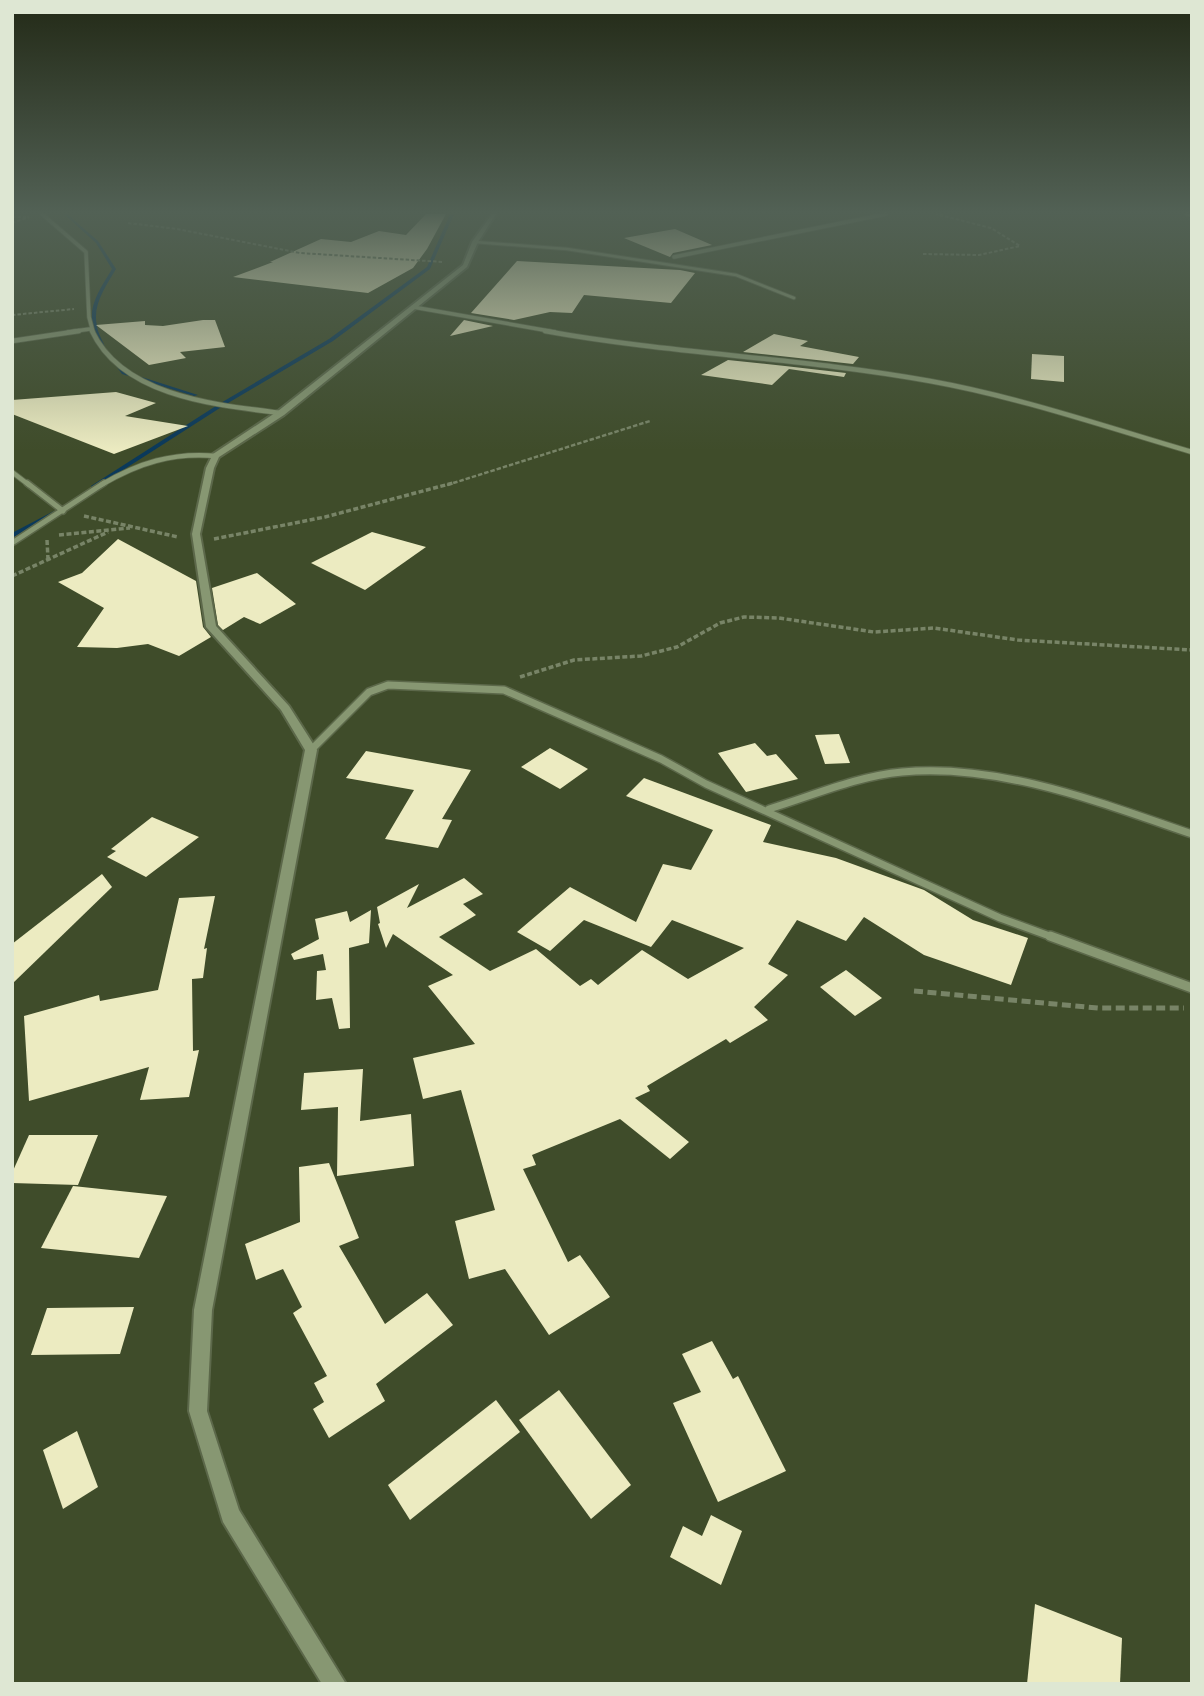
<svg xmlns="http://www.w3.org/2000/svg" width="1204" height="1696" viewBox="0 0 1204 1696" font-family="Merriweather,serif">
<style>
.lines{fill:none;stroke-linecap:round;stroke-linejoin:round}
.stream{fill:#0a395b;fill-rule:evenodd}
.building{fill:#ecebc1}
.service-casing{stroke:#5c684a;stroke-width:4.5}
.minor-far4-casing{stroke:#5c684a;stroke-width:5}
.minor-far3-casing{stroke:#5c684a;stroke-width:6}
.minor-far2-casing{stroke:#5c684a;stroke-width:8}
.minor-far1-casing{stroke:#5c684a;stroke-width:10}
.minor-casing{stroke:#5c684a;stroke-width:12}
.tertiary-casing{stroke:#5c684a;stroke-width:4}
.path-far3{stroke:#788467;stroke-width:2;stroke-dasharray:3.5 2;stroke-linecap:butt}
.path-far2{stroke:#788467;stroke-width:2.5;stroke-dasharray:4.5 2;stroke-linecap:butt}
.path-far1{stroke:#788467;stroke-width:3.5;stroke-dasharray:5 2.5;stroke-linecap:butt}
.path{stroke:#788467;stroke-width:5;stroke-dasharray:9 4.5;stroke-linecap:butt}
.service{stroke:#879772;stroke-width:2.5}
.minor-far4{stroke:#879772;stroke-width:3.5}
.minor-far3{stroke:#879772;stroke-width:4.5}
.minor-far2{stroke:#879772;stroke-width:5}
.minor-far1{stroke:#879772;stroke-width:7}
.minor{stroke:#879772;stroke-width:9}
.tertiary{fill:#879772;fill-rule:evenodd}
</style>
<rect width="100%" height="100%" fill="#3f4c2a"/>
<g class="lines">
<g class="stream">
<path d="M64,214H67L98,241L116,269C106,286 92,305 97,326C98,334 103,341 105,347H101C83,313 94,299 112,269L96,243Z"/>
<polygon points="450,214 454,214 430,269 333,341 223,406 95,488 91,488 91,486 219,404 329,339 427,267"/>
<polygon points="114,362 118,362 126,372 198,395 194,396 122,374 114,363"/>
<polygon points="54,511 59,512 12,538 12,533"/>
</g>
</g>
<g class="building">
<polygon points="426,214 446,214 427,249 413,268 368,293 233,277 273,262 270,262 321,239 351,242 379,231 406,235"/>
<polygon points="675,229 712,245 673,253 670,257 624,238"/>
<polygon points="517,261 680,270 695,273 671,303 584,295 572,313 550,312 514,320 471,313"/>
<polygon points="203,320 215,320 225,347 180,352 186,358 149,365 96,325 145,321 145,325 163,326"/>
<polygon points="464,320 493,326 450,336"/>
<polygon points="774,334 808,341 800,346 859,357 853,364 743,352"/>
<polygon points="1032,354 1064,356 1064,382 1031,379"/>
<polygon points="728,360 785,366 846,373 844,377 789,369 772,385 701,375"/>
<polygon points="116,392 156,403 125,416 188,426 114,454 12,414 12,400"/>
<polygon points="372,532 426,547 365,590 311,563"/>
<polygon points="118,539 196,581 203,627 211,637 179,656 148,644 117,648 77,647 104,608 58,582 82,573"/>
<polygon points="257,573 296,604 260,624 244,617 223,630 218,625 212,588"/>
<polygon points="839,734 850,763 825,764 815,735"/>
<polygon points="755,743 767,756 776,754 798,779 746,792 718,753"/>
<polygon points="550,748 581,765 588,769 560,789 521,767"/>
<polygon points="366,751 471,770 442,819 452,820 438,848 385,839 414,790 346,778"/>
<polygon points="644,778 771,825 763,842 836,858 924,890 973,920 1028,938 1011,985 924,955 864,917 846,941 797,920 768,964 788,975 754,1007 768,1020 730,1043 726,1039 647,1086 650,1091 635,1098 689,1142 670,1159 620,1119 532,1155 536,1165 523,1169 568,1262 580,1255 610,1297 549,1335 505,1269 469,1279 455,1221 495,1210 461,1090 423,1099 413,1058 475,1044 428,986 453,975 393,934 386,948 378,924 380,923 377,907 419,884 407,908 464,878 483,894 463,904 476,915 439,937 490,971 536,949 580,986 591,979 598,985 642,950 688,979 744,948 672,920 651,947 584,920 550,951 517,932 570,887 636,922 663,864 691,870 713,830 626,796"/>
<polygon points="152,817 199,837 146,877 107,857 116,851 111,849"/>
<polygon points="102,874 112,887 12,984 12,944"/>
<polygon points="215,896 204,949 207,948 203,978 192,979 193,1051 199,1050 189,1097 140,1100 149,1067 29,1101 24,1016 99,995 100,1001 158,990 179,898"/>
<polygon points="371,910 369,943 349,948 350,1028 339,1029 332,998 316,1000 317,971 326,970 323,954 294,960 291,954 319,939 315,919 347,911 350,922"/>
<polygon points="846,970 882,998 855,1016 820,987"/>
<polygon points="363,1069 360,1121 411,1114 414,1166 337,1176 338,1107 301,1110 304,1073"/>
<polygon points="29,1135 98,1135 78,1185 12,1183 12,1173"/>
<polygon points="329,1163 359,1238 339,1246 385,1324 427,1293 453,1325 376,1384 385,1401 329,1438 313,1409 324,1402 314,1383 327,1376 293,1313 302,1307 283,1269 256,1280 245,1244 300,1222 299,1167"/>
<polygon points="73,1186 167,1196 139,1258 41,1248"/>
<polygon points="134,1307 120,1354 31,1355 47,1308"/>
<polygon points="712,1341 733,1379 738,1376 786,1471 718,1502 673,1403 701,1392 682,1354"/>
<polygon points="559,1390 631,1485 591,1519 519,1420"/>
<polygon points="496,1400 520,1432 410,1520 388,1485"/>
<polygon points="77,1431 98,1487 63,1509 43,1450"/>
<polygon points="711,1515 742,1531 721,1585 670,1557 683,1526 702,1536"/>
<polygon points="1035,1604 1122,1638 1120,1684 1027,1684"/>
</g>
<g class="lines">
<defs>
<polyline id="service" points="475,242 567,249 736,275 794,298"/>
<g id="minor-far4">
<polyline points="42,214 86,252 89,317 93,332"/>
<polyline points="1187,214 1192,215"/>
<polyline points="674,257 886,214"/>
<polyline points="413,307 555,332"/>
<polyline points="68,332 90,329"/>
</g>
<g id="minor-far3">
<path d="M92,331C123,397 217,405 281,413"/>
<path d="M545,331C672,354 803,358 930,381C1019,397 1106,427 1192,452"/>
<polyline points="12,341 79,331"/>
<polyline points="12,472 29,485"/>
<path d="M101,485C138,463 173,452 216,456"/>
</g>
<g id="minor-far2">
<polyline points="27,483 63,511"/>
<polyline points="12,543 104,483"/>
</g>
<g id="minor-far1">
<polyline points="311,750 369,692 388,685 504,690 661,759 706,784 1000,918 1055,938"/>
<path d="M769,809C812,796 857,776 902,772C1000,763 1101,803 1192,834"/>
</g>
<polyline id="minor" points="1050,936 1192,988"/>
<polygon id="tertiary" points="492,214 496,214 478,242 467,267 284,415 219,457 214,468 200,534 216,626 289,706 317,750 212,1310 207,1411 239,1510 346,1684 322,1684 223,1522 189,1411 194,1310 305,750 281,710 206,627 192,534 206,468 213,454 278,411 463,265 472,242"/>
</defs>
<use href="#service" class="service-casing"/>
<use href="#minor-far4" class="minor-far4-casing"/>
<use href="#minor-far3" class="minor-far3-casing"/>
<use href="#minor-far2" class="minor-far2-casing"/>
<use href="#minor-far1" class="minor-far1-casing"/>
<use href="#minor" class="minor-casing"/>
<use href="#tertiary" class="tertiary-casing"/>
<g class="path-far3">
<polyline points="12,217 26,217"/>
<polyline points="12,223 29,217"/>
<polyline points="128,223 177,229 300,253 444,262"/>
<polyline points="923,254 979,255 1020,246 991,228 936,214"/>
<polyline points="12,315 74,309"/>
</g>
<polyline class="path-far2" points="447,485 650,421"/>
<g class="path-far1">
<polyline points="84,516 178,537"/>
<polyline points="59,535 130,528"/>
<polyline points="214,539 325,517 453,483"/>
<polyline points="47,540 48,559"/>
<polyline points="12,576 108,532"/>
<polyline points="520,677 574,660 641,656 677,647 720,623 744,617 779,618 874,632 934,628 1018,640 1192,650"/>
</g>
<polyline class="path" points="914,991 1098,1008 1184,1008"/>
<use href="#service" class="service"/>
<use href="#minor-far4" class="minor-far4"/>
<use href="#minor-far3" class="minor-far3"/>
<use href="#minor-far2" class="minor-far2"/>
<use href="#minor-far1" class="minor-far1"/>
<use href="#minor" class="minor"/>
<use href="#tertiary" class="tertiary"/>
</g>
<linearGradient id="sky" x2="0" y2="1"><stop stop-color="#232a17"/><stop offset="0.47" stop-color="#526155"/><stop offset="1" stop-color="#526155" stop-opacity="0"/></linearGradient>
<rect width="1204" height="451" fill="url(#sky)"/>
<rect width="1204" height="1696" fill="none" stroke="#dee7d3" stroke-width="28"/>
</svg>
